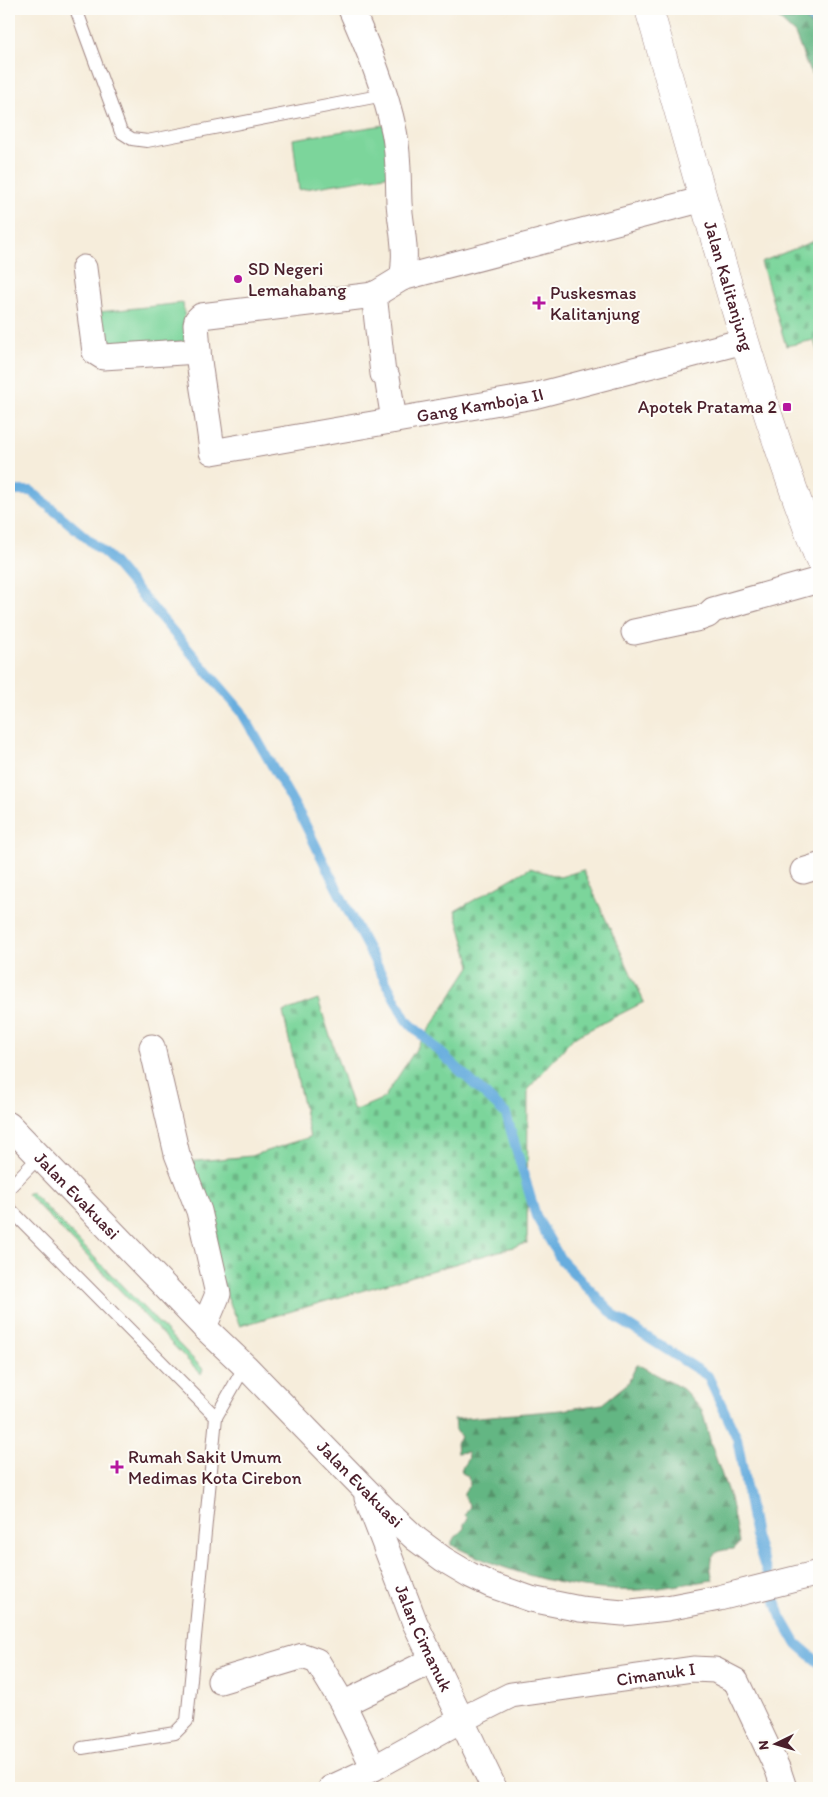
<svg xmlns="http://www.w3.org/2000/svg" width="828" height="1797" viewBox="0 0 828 1797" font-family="Itim,sans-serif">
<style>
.grass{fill:#7bd59b;stroke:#627a63}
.forest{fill:url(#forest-firs);stroke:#576a57}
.cemetery{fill:url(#cemetery-stones);stroke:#627a63}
.water{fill:url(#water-ripples);stroke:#596684}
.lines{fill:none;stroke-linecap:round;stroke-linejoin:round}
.stream{stroke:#68adde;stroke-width:10}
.service-casing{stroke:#a08683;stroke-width:14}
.minor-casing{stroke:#a08683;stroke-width:27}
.primary-casing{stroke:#a08683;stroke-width:29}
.service{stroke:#fff;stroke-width:12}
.minor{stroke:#fff;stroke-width:25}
.primary{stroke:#fff;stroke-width:28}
.poi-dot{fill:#b5179e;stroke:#fdfcf7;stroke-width:2}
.labels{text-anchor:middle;stroke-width:4;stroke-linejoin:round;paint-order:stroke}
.poi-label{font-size:18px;fill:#4a1f2b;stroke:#fdfcf7;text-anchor:start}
.street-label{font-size:18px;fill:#4a1f2b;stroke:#fdfcf7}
</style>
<defs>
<pattern id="forest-firs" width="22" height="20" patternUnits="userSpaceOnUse" patternTransform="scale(1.25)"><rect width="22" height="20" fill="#64b683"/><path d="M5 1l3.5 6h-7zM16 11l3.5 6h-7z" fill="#54936b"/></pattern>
<pattern id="cemetery-stones" width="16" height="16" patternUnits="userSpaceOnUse" patternTransform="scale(1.25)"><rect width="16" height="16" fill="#7bd59b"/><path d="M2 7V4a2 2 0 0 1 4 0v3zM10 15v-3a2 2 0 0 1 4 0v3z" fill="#6cb686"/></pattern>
<pattern id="water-ripples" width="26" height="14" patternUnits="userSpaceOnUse" patternTransform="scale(1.25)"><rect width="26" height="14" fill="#68adde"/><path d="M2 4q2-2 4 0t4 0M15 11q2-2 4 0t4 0" fill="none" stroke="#588cb4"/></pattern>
</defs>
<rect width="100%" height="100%" fill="#fdfcf7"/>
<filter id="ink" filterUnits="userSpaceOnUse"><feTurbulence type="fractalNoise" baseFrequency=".02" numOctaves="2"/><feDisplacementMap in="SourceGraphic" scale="10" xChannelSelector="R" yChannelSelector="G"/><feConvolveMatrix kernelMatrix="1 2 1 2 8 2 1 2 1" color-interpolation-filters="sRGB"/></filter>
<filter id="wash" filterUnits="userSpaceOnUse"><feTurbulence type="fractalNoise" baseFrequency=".0096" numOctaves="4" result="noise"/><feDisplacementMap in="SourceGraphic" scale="20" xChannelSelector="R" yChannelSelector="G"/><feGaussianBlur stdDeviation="1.12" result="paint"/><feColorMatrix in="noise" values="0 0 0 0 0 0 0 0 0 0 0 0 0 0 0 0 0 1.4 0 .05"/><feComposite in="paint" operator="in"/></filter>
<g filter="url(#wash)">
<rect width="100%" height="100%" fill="#f6eddb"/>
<g class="grass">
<polygon points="384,125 391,175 299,190 293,139"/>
<polygon points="183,303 187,341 103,350 99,312"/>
<polygon points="31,1192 203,1369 201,1374 27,1194"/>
</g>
<g class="forest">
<polygon points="776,9 805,9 804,17 819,36 819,84 808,68 795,34 778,18"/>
<path d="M637,1364L683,1389L702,1410L712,1447L730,1498L739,1543L734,1549C711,1550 707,1557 713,1580C689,1583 665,1588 641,1590C579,1593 506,1573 452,1545V1541L464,1528V1524L468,1518L465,1515L470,1506C466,1498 459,1496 469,1486L468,1476L462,1473L461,1470C464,1462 470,1461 467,1452L457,1453L456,1443L461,1437L455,1429L454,1419L562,1410L602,1404L628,1383Z"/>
</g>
<g class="cemetery">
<polygon points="819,239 819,357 814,340 786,346 761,262"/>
<polygon points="530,868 560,877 583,870 644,1002 573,1038 528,1089 527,1243 240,1326 224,1290 186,1162 251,1156 310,1137 283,1012 318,999 354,1111 384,1098 471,965 455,911"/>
</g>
<polygon class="water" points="805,9 819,9 819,36 804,17"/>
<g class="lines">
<polyline class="stream" points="9,491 31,491 109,557 241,711 303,820 348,911 406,1020 506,1114 536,1216 561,1260 617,1318 708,1376 737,1438 755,1536 781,1617 796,1643 819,1663"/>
</g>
</g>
<g filter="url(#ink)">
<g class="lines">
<defs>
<g id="service">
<polyline points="76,9 121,132 132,139 147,141 384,95"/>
<polyline points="9,1188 39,1157"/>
<polyline points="9,1208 216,1417 187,1721 175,1733 82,1748"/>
<polyline points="216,1417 245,1366"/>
</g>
<g id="minor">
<path d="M351,9C368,48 385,88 394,131C399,155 398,178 399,203C401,229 408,252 402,278L704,199"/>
<polyline points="84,268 95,352 103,357 198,351 196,324 197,320 201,316 374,295 402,278"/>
<polyline points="374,294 383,374 387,377 394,420"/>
<path id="s1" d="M198,351C201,385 209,418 212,452L534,396L744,341"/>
<polyline points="634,632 700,618 708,615 713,610 819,580"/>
<polyline points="803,871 819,866"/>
<polyline points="152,1047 177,1154 199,1211 218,1294 204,1327"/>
<path id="s2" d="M9,1125L204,1327L245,1366L387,1512L416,1539L443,1559L470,1575L491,1585L531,1599L580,1609L623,1613L667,1608L719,1598L819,1573"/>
<path id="s3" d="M367,1498L415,1623L494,1788"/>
<polyline points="220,1681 303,1656 317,1661 343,1704 374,1768"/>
<polyline points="343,1704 433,1660"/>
<path id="s4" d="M331,1788L374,1768L461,1720L511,1695L693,1669L715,1670L736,1681L778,1770L784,1788"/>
</g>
<g id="primary">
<path id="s5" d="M649,9C703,193 750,380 819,559"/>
</g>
</defs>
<use href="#service" class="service-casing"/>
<use href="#minor" class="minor-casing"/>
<use href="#primary" class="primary-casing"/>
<use href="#service" class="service"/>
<use href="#minor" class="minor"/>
<use href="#primary" class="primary"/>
</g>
</g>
<g class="poi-dot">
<circle cx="238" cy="279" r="5"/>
<path d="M536.5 295.5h5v5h5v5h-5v5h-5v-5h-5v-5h5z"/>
<rect x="782" y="402" width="10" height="10" rx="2.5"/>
<path d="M114.5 1459.5h5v5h5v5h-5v5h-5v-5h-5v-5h5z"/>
</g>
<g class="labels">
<g class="poi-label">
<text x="248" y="275">SD Negeri<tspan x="248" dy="21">Lemahabang</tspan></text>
<text x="550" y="299">Puskesmas<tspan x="550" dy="21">Kalitanjung</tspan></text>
<text x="777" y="413" text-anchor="end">Apotek Pratama 2</text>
<text x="128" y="1463">Rumah Sakit Umum<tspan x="128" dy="21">Medimas Kota Cirebon</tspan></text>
</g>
<g class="street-label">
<text dy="6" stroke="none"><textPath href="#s5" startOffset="288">Jalan Kalitanjung</textPath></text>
<text dy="6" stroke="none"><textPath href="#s1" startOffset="374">Gang Kamboja II</textPath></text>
<text dy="6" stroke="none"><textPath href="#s2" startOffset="98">Jalan Evakuasi</textPath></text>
<text dy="6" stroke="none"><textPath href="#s2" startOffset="502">Jalan Evakuasi</textPath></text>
<text dy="6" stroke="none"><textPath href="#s3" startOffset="151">Jalan Cimanuk</textPath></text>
<text dy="6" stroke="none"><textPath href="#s4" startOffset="349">Cimanuk I</textPath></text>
</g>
</g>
<rect width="828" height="1797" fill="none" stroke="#fdfcf7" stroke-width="30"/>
<g transform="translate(776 1744) rotate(265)" stroke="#fdfcf7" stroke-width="4" paint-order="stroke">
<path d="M0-4L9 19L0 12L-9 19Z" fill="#4a1f2b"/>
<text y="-8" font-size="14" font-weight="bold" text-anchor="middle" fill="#4a1f2b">N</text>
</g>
</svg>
